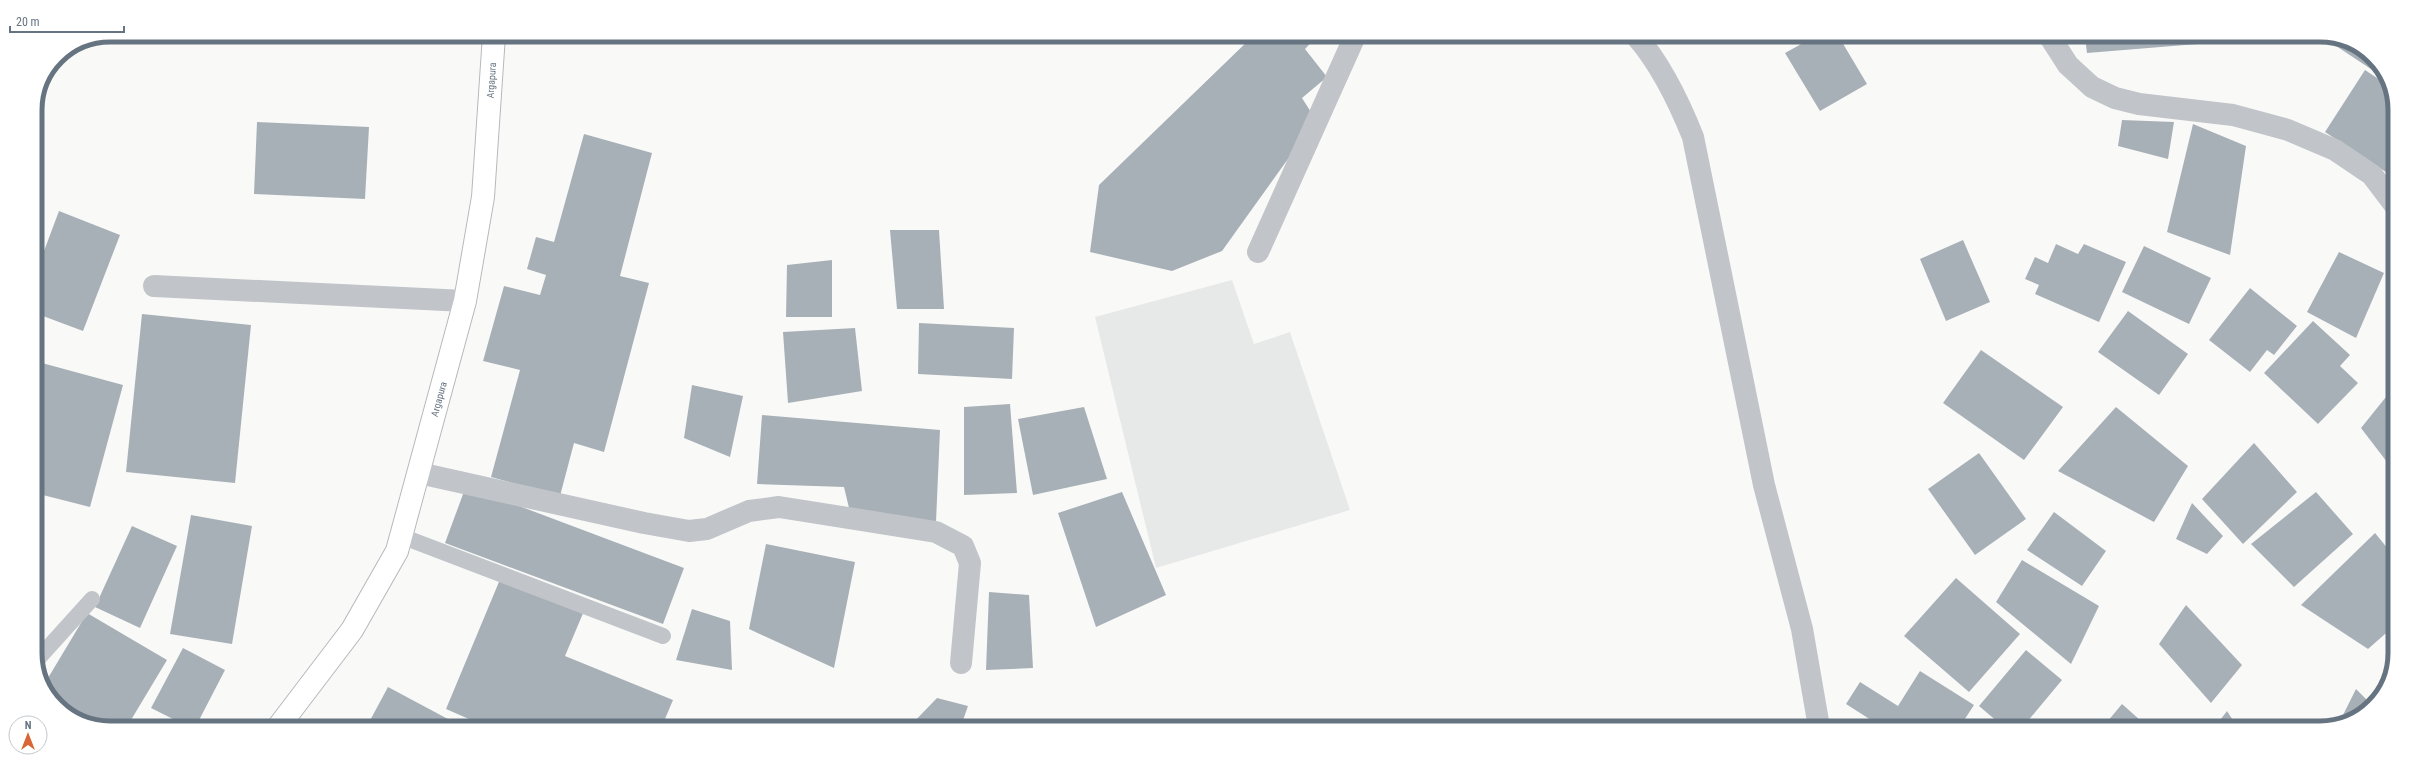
<svg xmlns="http://www.w3.org/2000/svg" width="2430" height="763" viewBox="0 0 2430 763" font-family="'Roboto Condensed',sans-serif">
<style>
.built{fill:#e7e9e9}
.building{fill:#a8b0b7}
.lines{fill:none;stroke-linecap:round;stroke-linejoin:round}
.trunk-casing{stroke:#b5b9bc;stroke-width:24}
.service{stroke:#c1c5c9;stroke-width:16}
.minor{stroke:#c1c5c9;stroke-width:22}
.trunk{stroke:#fff;stroke-width:22}
.labels{text-anchor:middle;stroke-width:4;stroke-linejoin:round;paint-order:stroke}
.street-label{font-size:10px;fill:#667481;stroke:#fff}
.rim{fill:none;stroke:#667481;stroke-width:5}
</style>
<rect width="100%" height="100%" fill="#f9faf8"/>
<polygon class="built" points="1232,280 1254,344 1290,332 1350,510 1156,568 1095,317"/>
<g class="building">
<polygon points="1253,36 1317,36 1305,49 1327,77 1302,98 1316,120 1222,251 1172,271 1090,252 1099,185"/>
<polygon points="1814,37 1839,37 1867,84 1820,111 1785,53"/>
<polygon points="2085,37 2259,38 2259,39 2087,53"/>
<polygon points="2324,38 2340,38 2377,61 2383,77"/>
<polygon points="2365,70 2386,84 2395,105 2395,178 2325,132"/>
<polygon points="2122,120 2174,122 2168,159 2118,146"/>
<polygon points="257,122 369,127 365,199 254,194"/>
<polygon points="2193,124 2246,146 2230,255 2167,232"/>
<polygon points="584,134 652,153 620,276 649,283 604,452 574,443 560,496 491,477 520,370 483,361 504,286 540,295 546,275 527,269 536,237 554,242"/>
<polygon points="59,211 120,235 83,331 35,313 35,275"/>
<polygon points="890,230 939,230 944,309 897,309"/>
<polygon points="1963,240 1990,302 1946,321 1920,259"/>
<polygon points="2056,244 2078,254 2084,244 2126,262 2099,322 2035,294 2039,285 2025,279 2035,257 2048,263"/>
<polygon points="2144,246 2211,278 2189,324 2122,292"/>
<polygon points="2339,252 2384,273 2356,338 2307,312"/>
<polygon points="832,260 832,317 786,317 787,265"/>
<polygon points="2250,288 2297,326 2274,355 2267,350 2250,372 2209,340"/>
<polygon points="2128,311 2188,354 2159,395 2098,352"/>
<polygon points="142,314 251,325 235,483 126,472"/>
<polygon points="2313,321 2350,355 2340,366 2358,383 2318,424 2264,373"/>
<polygon points="919,323 1014,328 1012,379 918,374"/>
<polygon points="855,328 862,391 788,403 783,332"/>
<polygon points="1981,350 2063,407 2024,460 1943,403"/>
<polygon points="42,363 123,385 90,507 35,493 35,389"/>
<polygon points="692,385 743,396 730,457 684,438"/>
<polygon points="2394,387 2393,456 2387,462 2361,428"/>
<polygon points="1010,404 1017,493 964,495 964,407"/>
<polygon points="1084,407 1107,479 1033,495 1018,419"/>
<polygon points="2116,407 2188,466 2154,522 2058,471"/>
<polygon points="762,415 940,430 936,522 849,508 844,487 757,484"/>
<polygon points="2254,443 2297,492 2243,544 2202,499"/>
<polygon points="1979,453 2026,519 1975,555 1928,489"/>
<polygon points="466,486 684,568 663,624 445,543"/>
<polygon points="1122,492 1166,595 1096,627 1058,513"/>
<polygon points="2316,492 2353,534 2294,587 2251,544"/>
<polygon points="2192,503 2223,536 2207,554 2176,539"/>
<polygon points="2054,512 2106,551 2082,586 2027,550"/>
<polygon points="191,515 252,526 232,644 170,634"/>
<polygon points="132,526 177,546 140,628 95,607"/>
<polygon points="2375,533 2393,555 2393,627 2368,649 2301,605"/>
<polygon points="766,544 855,562 834,668 749,629"/>
<polygon points="2022,560 2099,606 2071,664 1996,602"/>
<polygon points="501,577 584,611 565,656 673,700 662,726 485,726 446,709"/>
<polygon points="1956,578 2020,634 1969,692 1904,636"/>
<polygon points="989,592 1029,595 1033,668 986,670"/>
<polygon points="2186,605 2242,665 2211,703 2159,644"/>
<polygon points="692,609 730,621 732,670 676,660"/>
<polygon points="87,613 167,660 128,725 90,725 51,699 45,683"/>
<polygon points="183,648 225,670 196,726 185,725 151,708"/>
<polygon points="2026,650 2062,680 2022,728 2005,728 1979,706"/>
<polygon points="1920,671 1974,705 1959,728 1882,727 1846,704 1860,682 1898,706"/>
<polygon points="388,687 461,726 367,726"/>
<polygon points="2356,689 2371,704 2366,713 2340,721"/>
<polygon points="937,698 968,706 961,726 910,726"/>
<polygon points="2122,704 2149,728 2102,728"/>
<polygon points="2227,711 2238,728 2214,728"/>
<polygon points="732,721 747,726 731,726"/>
<polygon points="671,722 682,726 670,726"/>
</g>
<g class="lines">
<defs>
<g id="trunk">
<path id="s1" d="M279,726L352,630L397,551L465,301L483,197L494,35"/>
</g>
</defs>
<use href="#trunk" class="trunk-casing"/>
<g class="service">
<polyline points="401,536 663,636"/>
<polyline points="36,661 92,599"/>
</g>
<g class="minor">
<path d="M1637,37C1662,66 1679,102 1693,137L1764,485L1802,629L1819,727"/>
<polyline points="2050,37 2068,65 2092,87 2115,98 2139,104 2233,115 2288,130 2335,150 2372,175 2394,204"/>
<polyline points="1258,252 1355,36"/>
<polyline points="154,286 465,301"/>
<polyline points="419,473 644,523 689,531 707,529 749,511 779,507 936,532 963,546 970,563 961,663"/>
</g>
<use href="#trunk" class="trunk"/>
</g>
<g class="labels">
<g class="street-label">
<text dy="4" stroke="none"><textPath href="#s1" startOffset="693">Argapura</textPath></text>
<text dy="4" stroke="none"><textPath href="#s1" startOffset="369">Argapura</textPath></text>
</g>
</g>
<path d="M0 0H2430V763H0ZM110 42H2320A68 68 0 0 1 2388 110V653A68 68 0 0 1 2320 721H110A68 68 0 0 1 42 653V110A68 68 0 0 1 110 42Z" fill="#fff" fill-rule="evenodd"/>
<path class="rim" d="M110 42H2320A68 68 0 0 1 2388 110V653A68 68 0 0 1 2320 721H110A68 68 0 0 1 42 653V110A68 68 0 0 1 110 42Z"/>
<g transform="translate(28 735)"><circle r="19" fill="#ffffff" stroke="#c2c7cd"/>
<path d="M0-3L7 15L0 10L-7 15Z" fill="#da6637"/>
<text y="-6" font-size="11" font-weight="bold" text-anchor="middle" fill="#667481">N</text>
</g>
<path d="M10 26v6h114v-6" fill="none" stroke="#667481" stroke-width="2"/>
<text x="16" y="26" font-size="12" fill="#667481" stroke="#ffffff" stroke-width="3" paint-order="stroke">20 m</text>
</svg>
